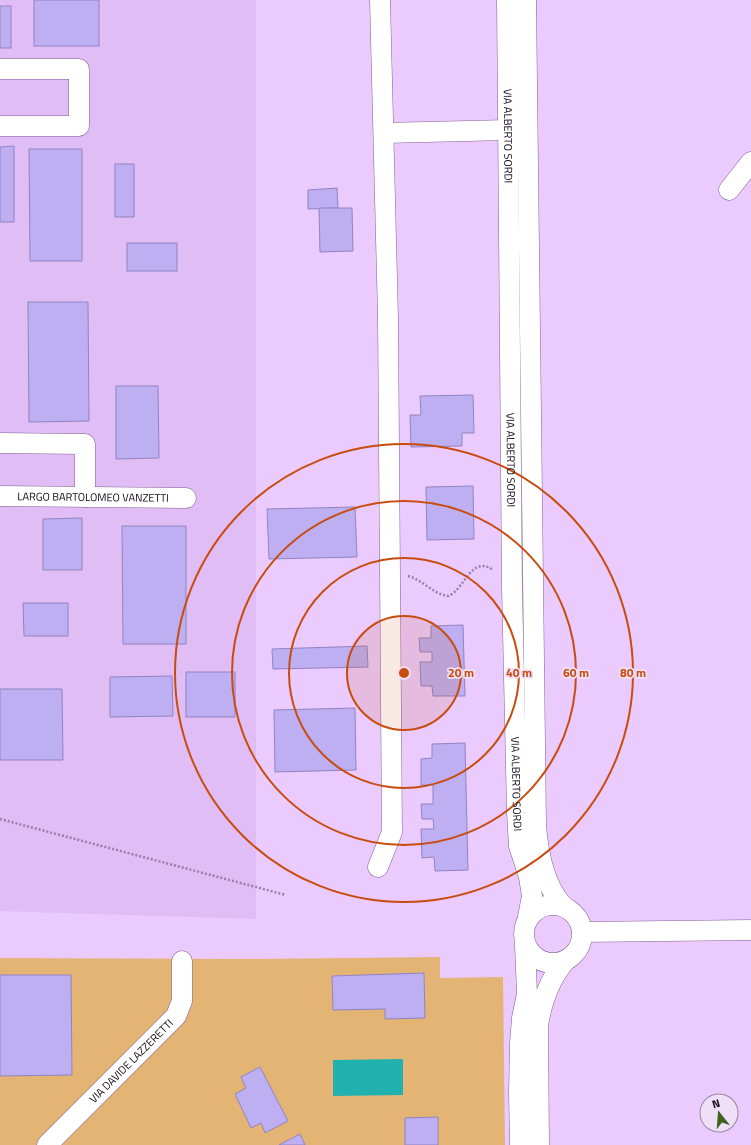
<svg xmlns="http://www.w3.org/2000/svg" width="751" height="1145" viewBox="0 0 751 1145" font-family="'Titillium Web',sans-serif">
<style>
.built{fill:#e0bdf4}
.green{fill:#e4b475}
.water{fill:#21b1af}
.building{fill:#bdaff1;stroke:#9184c3}
.lines{fill:none;stroke-linecap:round;stroke-linejoin:round}
.minor-casing{stroke:#845f97;stroke-width:21}
.path{stroke:#987fa6;stroke-width:2.5;stroke-dasharray:2 2;stroke-linecap:butt}
.minor{stroke:#fff;stroke-width:20}
.ring{fill:none;stroke:#c84c0e;stroke-width:2}
.labels{text-anchor:middle;stroke-width:3.5;stroke-linejoin:round;paint-order:stroke}
.street-label{font-size:11px;fill:#120519;stroke:#efdff8}
.centre{fill:#c84c0e;stroke:#efdff8;stroke-width:2}
.ring-label{font-size:12px;text-anchor:middle;font-weight:bold;fill:#c84c0e;stroke:#efdff8;stroke-width:3.5;stroke-linejoin:round;paint-order:stroke}
</style>
<rect width="100%" height="100%" fill="#ebcbfd"/>
<polygon class="built" points="0,0 256,0 256,919 0,911"/>
<polygon class="green" points="440,957 440,978 503,977 505,1145 0,1145 0,958 245,959"/>
<polygon class="water" points="403,1059 403,1095 333,1096 333,1060"/>
<g class="building">
<rect x="34" y="0" width="65" height="46"/>
<rect x="0" y="6" width="11" height="42"/>
<polygon points="14,146 14,222 0,222 0,147"/>
<polygon points="29,149 82,149 82,261 30,261"/>
<rect x="115" y="164" width="19" height="53"/>
<polygon points="337,188 338,208 308,209 308,190"/>
<polygon points="319,208 352,208 353,251 320,252"/>
<rect x="127" y="243" width="50" height="28"/>
<polygon points="28,302 88,302 89,421 29,422"/>
<polygon points="116,386 158,386 159,458 116,459"/>
<polygon points="473,395 474,433 462,433 462,446 411,447 410,415 421,415 420,396"/>
<polygon points="473,486 474,539 427,540 426,487"/>
<polygon points="355,507 357,557 269,559 267,509"/>
<polygon points="82,518 82,570 43,570 43,519"/>
<polygon points="122,526 186,526 186,644 123,644"/>
<polygon points="23,603 68,603 68,636 24,636"/>
<polygon points="463,625 465,696 433,696 432,686 421,686 420,662 432,662 432,652 420,652 419,638 431,638 431,626"/>
<polygon points="367,646 368,667 273,669 272,649"/>
<rect x="186" y="672" width="49" height="45"/>
<polygon points="172,676 173,716 110,717 110,677"/>
<polygon points="0,689 62,689 63,760 0,760"/>
<polygon points="355,708 356,770 275,772 274,710"/>
<polygon points="465,743 468,870 435,871 434,857 422,858 421,829 434,829 433,819 422,819 421,804 433,804 433,785 421,785 421,759 432,758 432,744"/>
<polygon points="424,973 425,1018 385,1019 385,1009 333,1010 332,976"/>
<polygon points="0,975 71,975 72,1075 0,1076"/>
<polygon points="260,1067 288,1121 265,1133 261,1123 251,1128 235,1094 246,1088 241,1077"/>
<polygon points="438,1117 438,1145 405,1145 405,1118"/>
<polygon points="300,1134 305,1145 279,1145"/>
</g>
<g class="lines">
<defs>
<g id="minor">
<path id="s1" d="M507,0L512,587L517,813L519,846L529,877L532,896L528,917"/>
<path d="M526,0L536,825C538,853 544,885 563,906"/>
<polyline points="0,69 79,69 79,126 0,126"/>
<polyline points="384,133 508,130"/>
<polyline points="729,190 751,162"/>
<polyline points="0,443 85,444 85,497"/>
<path id="s2" d="M0,496L186,498"/>
<polyline points="378,867 392,832 388,318 380,0"/>
<circle cx="553" cy="934" r="29"/>
<polyline points="582,932 751,930"/>
<path id="s3" d="M47,1145L176,1016L182,1001V961"/>
<polyline points="520,1145 519,1093 520,1043 522,1018 527,994 525,945"/>
<path d="M539,1145L538,1025C542,1001 549,979 566,960"/>
</g>
</defs>
<use href="#minor" class="minor-casing"/>
<g class="path">
<path d="M408,576C423,580 433,594 448,596C464,591 471,554 493,570"/>
<polyline points="0,819 286,895"/>
</g>
<use href="#minor" class="minor"/>
</g>
<circle cx="404" cy="673" r="57" fill="#c84c0e" fill-opacity=".12"/>
<g class="ring">
<circle cx="404" cy="673" r="57"/>
<circle cx="404" cy="673" r="115"/>
<circle cx="404" cy="673" r="172"/>
<circle cx="404" cy="673" r="229"/>
</g>
<g class="labels">
<g class="street-label">
<text dy="4" stroke="none"><textPath href="#s1" startOffset="136">VIA ALBERTO SORDI</textPath></text>
<text dy="4" stroke="none"><textPath href="#s1" startOffset="460">VIA ALBERTO SORDI</textPath></text>
<text dy="4" stroke="none"><textPath href="#s2" startOffset="93">LARGO BARTOLOMEO VANZETTI</textPath></text>
<text dy="4" stroke="none"><textPath href="#s1" startOffset="784">VIA ALBERTO SORDI</textPath></text>
<text dy="4" stroke="none"><textPath href="#s3" startOffset="119">VIA DAVIDE LAZZERETTI</textPath></text>
</g>
</g>
<circle cx="404" cy="673" r="6" class="centre"/>
<g class="ring-label">
<text x="461" y="677">20 m</text>
<text x="519" y="677">40 m</text>
<text x="576" y="677">60 m</text>
<text x="633" y="677">80 m</text>
</g>
<g transform="translate(719 1113) rotate(343)"><circle r="19" fill="#efdff8" stroke="#97889f"/>
<path d="M0-3L7 15L0 10L-7 15Z" fill="#3e641d"/>
<text y="-6" font-size="11" font-weight="bold" text-anchor="middle" fill="#120519">N</text>
</g>
</svg>
